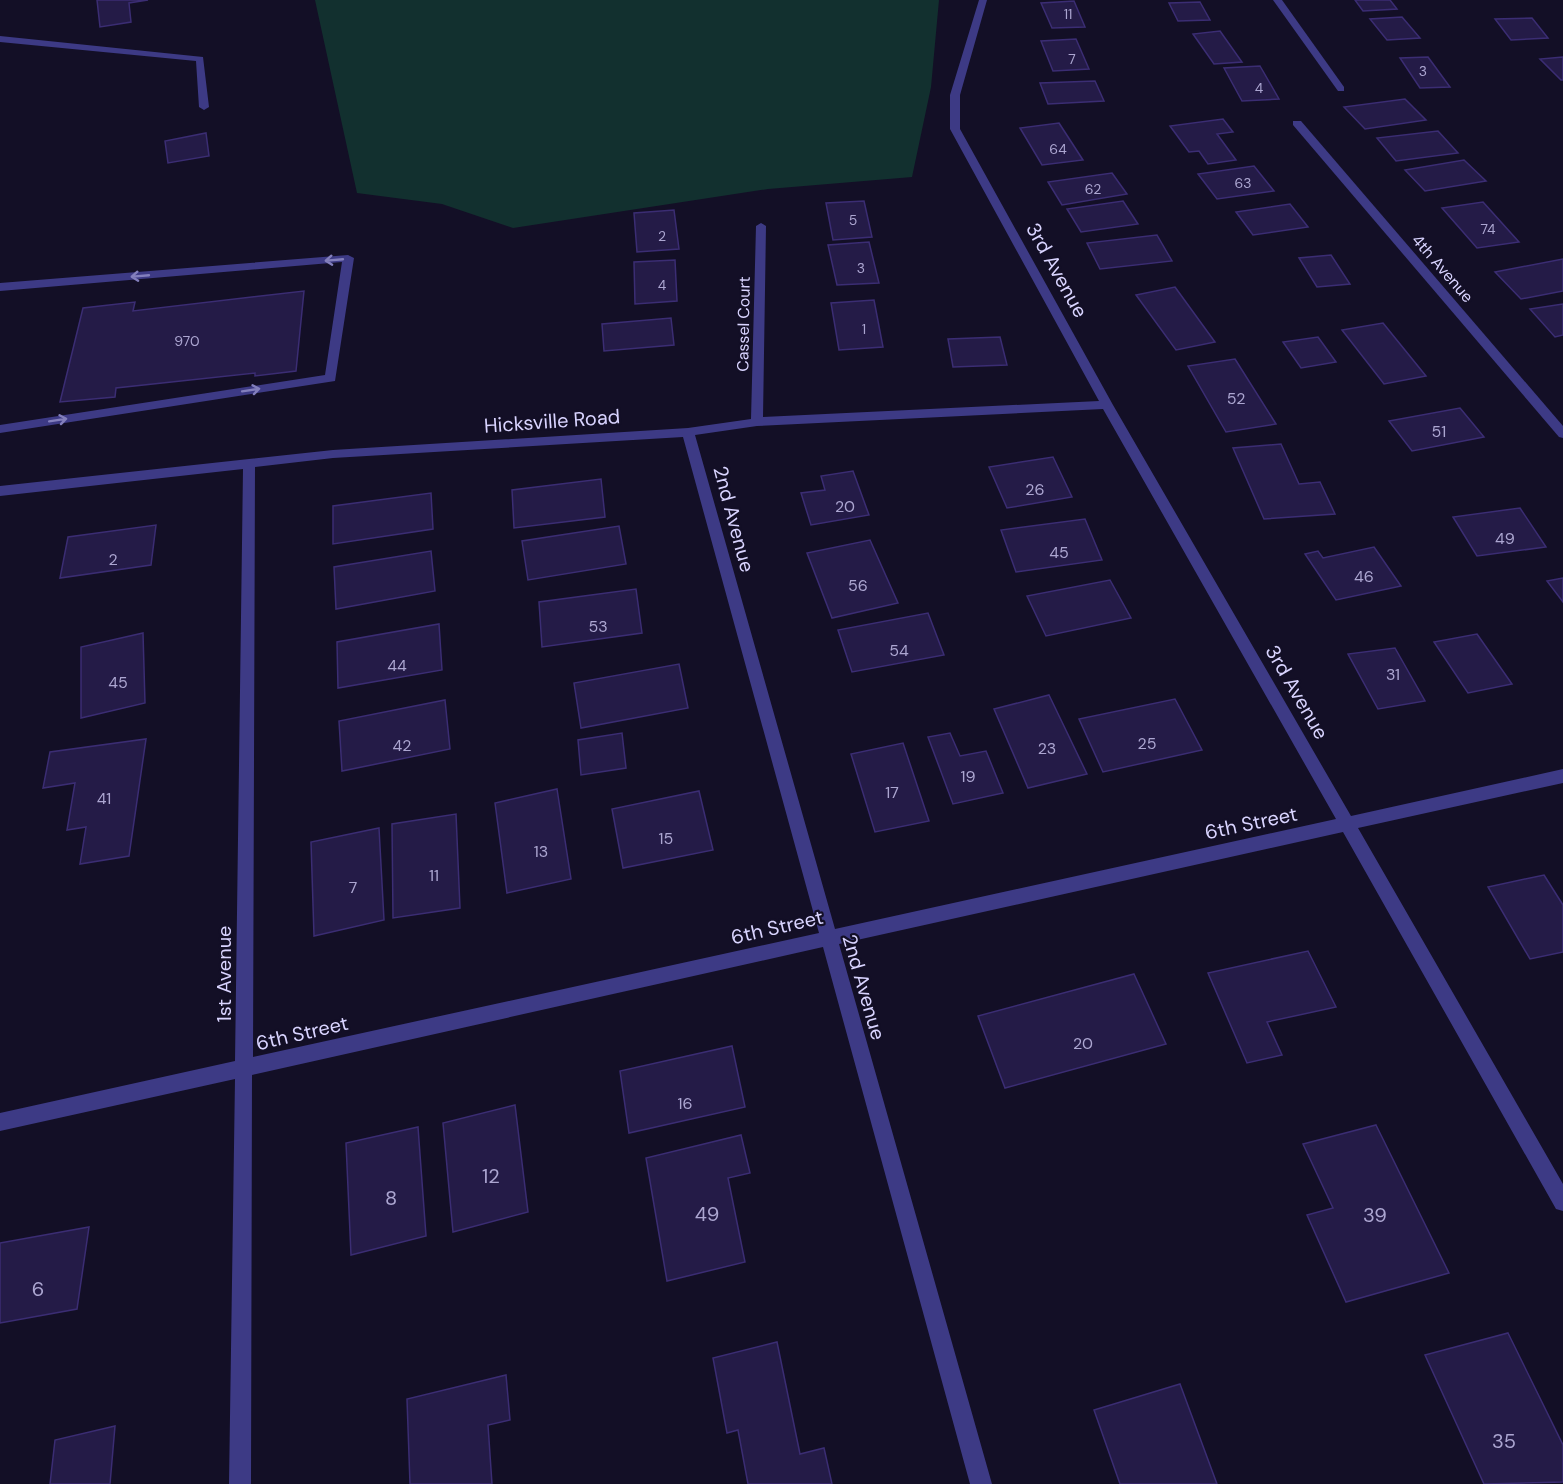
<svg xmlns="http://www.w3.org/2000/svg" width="1563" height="1484" viewBox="0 0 1563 1484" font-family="'DM Sans',sans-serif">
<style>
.green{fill:#12302f}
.building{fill:#241b47;stroke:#3b2d73;stroke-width:1.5}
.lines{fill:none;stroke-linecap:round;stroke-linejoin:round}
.minor{fill:#3d3a85;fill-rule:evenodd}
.oneway{stroke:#837fbc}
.labels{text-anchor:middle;stroke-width:4.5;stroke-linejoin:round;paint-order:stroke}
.far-number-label{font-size:14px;fill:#aca6d1}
.far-street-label{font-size:16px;fill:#d9d4ff;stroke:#130f26}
.number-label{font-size:16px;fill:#aca6d1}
.street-label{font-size:20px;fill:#d9d4ff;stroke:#130f26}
.near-number-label{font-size:20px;fill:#aca6d1}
</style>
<rect width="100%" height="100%" fill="#130f26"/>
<polygon class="green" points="315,0 939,0 931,87 912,177 768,189 513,228 442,204 357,193"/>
<g class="building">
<polygon points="97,0 148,0 129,3 131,22 100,27"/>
<polygon points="1355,0 1390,0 1397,9 1363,11"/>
<polygon points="1074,1 1085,27 1052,28 1041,3"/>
<polygon points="1200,2 1210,20 1178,21 1169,3"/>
<polygon points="1402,17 1420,38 1387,40 1370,19"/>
<polygon points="1532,18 1548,38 1511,40 1495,19"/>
<polygon points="1220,31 1242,62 1214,64 1193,34"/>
<polygon points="1076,39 1089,69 1053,71 1041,41"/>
<polygon points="1428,57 1450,87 1420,88 1400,58"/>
<polygon points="1563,57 1563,80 1561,80 1540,59"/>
<polygon points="1260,66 1279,99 1242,101 1224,68"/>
<polygon points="1095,81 1104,101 1048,104 1040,83"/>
<polygon points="1405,99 1426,120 1365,129 1344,107"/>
<polygon points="1223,119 1233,132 1217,134 1236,160 1208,164 1199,151 1189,152 1170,126"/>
<polygon points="1059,123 1083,160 1042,165 1020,128"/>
<polygon points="1438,131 1458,153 1396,161 1377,138"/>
<polygon points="206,133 209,156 168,163 165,141"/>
<polygon points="1464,160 1486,181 1425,191 1405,170"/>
<polygon points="1254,166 1274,191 1217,199 1198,174"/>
<polygon points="1112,173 1127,194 1062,205 1048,182"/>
<polygon points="864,201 872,237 833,240 826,203"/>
<polygon points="1123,201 1138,224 1081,232 1067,209"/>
<polygon points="1483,202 1519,242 1477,248 1442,208"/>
<polygon points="1290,204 1308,227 1253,235 1236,212"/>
<polygon points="674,210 679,249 637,252 634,213"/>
<polygon points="1157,235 1172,261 1100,269 1087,243"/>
<polygon points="869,242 879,283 837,285 828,245"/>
<polygon points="1331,255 1350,284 1317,287 1299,258"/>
<polygon points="1563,259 1563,291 1521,299 1495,272"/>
<polygon points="675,260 677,301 635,304 634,262"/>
<polygon points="1175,287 1215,342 1176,350 1136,295"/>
<polygon points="304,291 296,371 255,376 255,373 116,388 115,397 60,402 83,308 135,302 133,311"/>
<polygon points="874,300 883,347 839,350 831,303"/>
<polygon points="1563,304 1563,335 1555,337 1530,309"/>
<polygon points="671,318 674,345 604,351 602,324"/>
<polygon points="1383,323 1426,376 1384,384 1342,330"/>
<polygon points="1000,337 1007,365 953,367 948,339"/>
<polygon points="1318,337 1336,362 1301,368 1283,342"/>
<polygon points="1235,359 1276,424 1226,432 1188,366"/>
<polygon points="1460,408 1484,437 1412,451 1389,421"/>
<polygon points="1281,444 1299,484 1320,482 1335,514 1264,519 1233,448"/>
<polygon points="1053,457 1072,497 1007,508 989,467"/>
<polygon points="853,471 869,515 811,525 801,493 825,490 821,476"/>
<polygon points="601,479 605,517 514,528 512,490"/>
<polygon points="431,493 433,529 333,544 333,506"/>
<polygon points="1520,508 1546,547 1477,556 1453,517"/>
<polygon points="1085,519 1102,560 1016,572 1001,530"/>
<polygon points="156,525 151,565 60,578 68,537"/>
<polygon points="619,526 626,564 528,580 522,541"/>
<polygon points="870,540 898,603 832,618 807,553"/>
<polygon points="1374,547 1401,586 1336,600 1305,554 1318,551 1323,558"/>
<polygon points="431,551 435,591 336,609 334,567"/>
<polygon points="1563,578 1563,602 1547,581"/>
<polygon points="1110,580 1131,618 1046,636 1027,596"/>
<polygon points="636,589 642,633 542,647 539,602"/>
<polygon points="928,613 944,655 852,672 838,630"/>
<polygon points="439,624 442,670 338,688 337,642"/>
<polygon points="143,633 145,703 81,718 81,647"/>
<polygon points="1477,634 1512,684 1468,693 1434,642"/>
<polygon points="1395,648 1425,701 1378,709 1348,654"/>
<polygon points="679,664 688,708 581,728 574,683"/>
<polygon points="1049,695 1087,774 1028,788 994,709"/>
<polygon points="1175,699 1202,750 1103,772 1079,719"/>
<polygon points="445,700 450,749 342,771 339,721"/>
<polygon points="622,733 626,768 581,775 578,740"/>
<polygon points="950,733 960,756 986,751 1003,793 953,804 928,737"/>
<polygon points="146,739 129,856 80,864 86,827 67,830 75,783 43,788 50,752"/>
<polygon points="903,743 929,821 875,832 851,754"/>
<polygon points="557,789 571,879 507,893 495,803"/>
<polygon points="699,791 713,850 623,868 612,809"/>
<polygon points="456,814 460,908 393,918 392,824"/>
<polygon points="379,828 384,920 314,936 311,842"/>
<polygon points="1544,875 1563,905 1563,952 1530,959 1488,887"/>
<polygon points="1308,951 1336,1007 1267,1022 1282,1055 1247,1063 1208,973"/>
<polygon points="1134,974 1166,1044 1005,1088 978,1016"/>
<polygon points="732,1046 745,1107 629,1133 620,1071"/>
<polygon points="515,1105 528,1212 453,1232 443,1123"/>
<polygon points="1376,1125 1449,1273 1346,1302 1307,1215 1333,1208 1303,1144"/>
<polygon points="418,1127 426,1236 351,1255 346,1143"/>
<polygon points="741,1135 750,1173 728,1178 745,1262 667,1281 646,1158"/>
<polygon points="89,1227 77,1309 0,1323 0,1243"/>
<polygon points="1508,1333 1563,1445 1563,1482 1484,1484 1425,1355"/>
<polygon points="777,1342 800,1454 824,1448 832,1484 748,1484 738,1430 727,1433 713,1358"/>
<polygon points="506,1375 510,1420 488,1425 492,1484 410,1484 407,1399"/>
<polygon points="1180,1384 1217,1484 1120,1484 1094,1410"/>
<polygon points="115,1426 110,1484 50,1484 55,1440"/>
</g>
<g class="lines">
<g class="minor">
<path d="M979,0H987L960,95V129L1113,405L1351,816L1563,769V783L1358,828L1563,1184V1211L1556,1209L1343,832L839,944L992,1484H970L823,947L252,1075L251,1484H229L235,1079L0,1131V1113L235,1061L243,469L0,496V486L333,450L688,428L751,419L756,226L761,223L766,226L763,417L1099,401L950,129V95ZM1103,409L1336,819L835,929L695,435L757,426ZM683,437L819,933L253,1057L255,467L333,458Z"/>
<polygon points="1273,0 1282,0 1344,87 1344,91 1338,91"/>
<polygon points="0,36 203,57 209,107 204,110 199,107 196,61 0,42"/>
<polygon points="1293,121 1301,121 1563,426 1563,438 1559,437 1293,125"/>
<polygon points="348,255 354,258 335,381 0,433 0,425 325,375 342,262 0,291 0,283"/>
</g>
</g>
<defs><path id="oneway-shaft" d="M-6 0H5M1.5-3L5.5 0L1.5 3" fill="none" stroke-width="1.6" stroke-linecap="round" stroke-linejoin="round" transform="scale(1.5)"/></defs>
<g class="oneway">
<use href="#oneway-shaft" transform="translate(334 260) rotate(175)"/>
<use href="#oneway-shaft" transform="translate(140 276) rotate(175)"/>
<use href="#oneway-shaft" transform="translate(251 390) rotate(-9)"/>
<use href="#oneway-shaft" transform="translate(58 420) rotate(-9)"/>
</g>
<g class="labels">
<g class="far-number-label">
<text x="1068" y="19">11</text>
<text x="1072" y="64">7</text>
<text x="1423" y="76">3</text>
<text x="1259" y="93">4</text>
<text x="1058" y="154">64</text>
<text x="1243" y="188">63</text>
<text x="1093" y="194">62</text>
<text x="853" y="225">5</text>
<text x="1488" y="234">74</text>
<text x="662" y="241">2</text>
<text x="861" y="273">3</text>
<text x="662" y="290">4</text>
<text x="864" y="334">1</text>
<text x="187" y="346">970</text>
</g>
<g class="far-street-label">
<text transform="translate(1443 268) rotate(49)" y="6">4th Avenue</text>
<text transform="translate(743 324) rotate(-89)" y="6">Cassel Court</text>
</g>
<g class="number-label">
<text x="1236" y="404">52</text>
<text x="1439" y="437">51</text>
<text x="1035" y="495">26</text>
<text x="845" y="512">20</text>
<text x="1505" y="544">49</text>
<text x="1059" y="558">45</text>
<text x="113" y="565">2</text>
<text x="1364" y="582">46</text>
<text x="858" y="591">56</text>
<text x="598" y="632">53</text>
<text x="899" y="656">54</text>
<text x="397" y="671">44</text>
<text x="1393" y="680">31</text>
<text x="118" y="688">45</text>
<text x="1147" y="749">25</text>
<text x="402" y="751">42</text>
<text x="1047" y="754">23</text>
<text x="968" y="782">19</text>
<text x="892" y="798">17</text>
<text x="104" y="804">41</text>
<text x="666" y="844">15</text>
<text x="541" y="857">13</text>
<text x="434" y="881">11</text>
<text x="353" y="893">7</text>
<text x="1083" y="1049">20</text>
<text x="685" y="1109">16</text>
</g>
<g class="street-label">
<text transform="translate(1057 270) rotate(61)" y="7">3rd Avenue</text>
<text transform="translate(552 421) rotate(-4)" y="7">Hicksville Road</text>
<text transform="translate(734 519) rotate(75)" y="7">2nd Avenue</text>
<text transform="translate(1297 692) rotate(60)" y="7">3rd Avenue</text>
<text transform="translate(1251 823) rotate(-12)" y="7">6th Street</text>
<text transform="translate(777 927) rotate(-13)" y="7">6th Street</text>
<text transform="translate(224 974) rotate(-90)" y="7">1st Avenue</text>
<text transform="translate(864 987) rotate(74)" y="7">2nd Avenue</text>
<text transform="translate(302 1033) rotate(-13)" y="7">6th Street</text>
</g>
<g class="near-number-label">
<text x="491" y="1183">12</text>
<text x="391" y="1205">8</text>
<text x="707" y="1221">49</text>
<text x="1375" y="1222">39</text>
<text x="38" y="1296">6</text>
<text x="1504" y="1448">35</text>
</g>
</g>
</svg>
